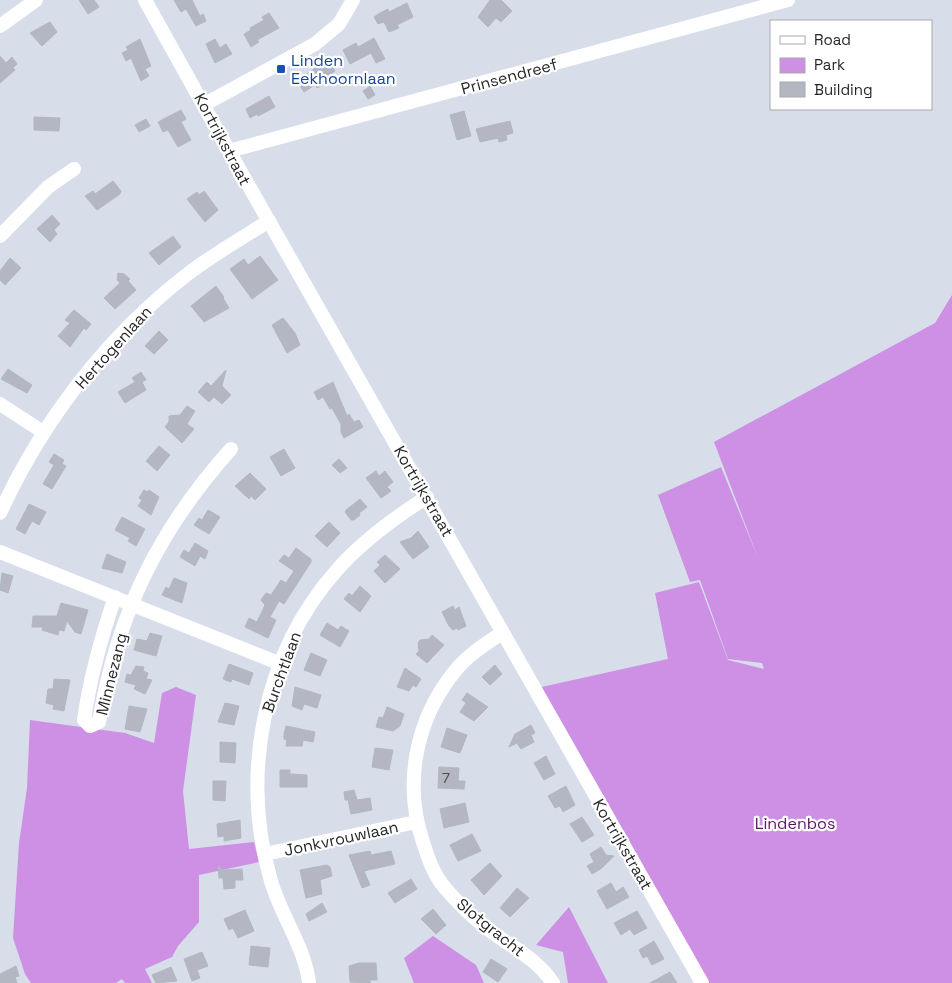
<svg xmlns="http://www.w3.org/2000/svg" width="952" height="983" viewBox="0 0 952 983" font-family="'Space Grotesk',sans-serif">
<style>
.green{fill:#cd90e4}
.building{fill:#b4b7c2;stroke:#b1b7c5}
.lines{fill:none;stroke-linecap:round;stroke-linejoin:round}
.minor{stroke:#fff;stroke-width:14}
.transit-dot{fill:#1a4fb4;stroke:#fff;stroke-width:2}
.labels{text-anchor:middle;stroke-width:4.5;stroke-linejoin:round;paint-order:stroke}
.number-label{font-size:14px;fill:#4a4b4e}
.transit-label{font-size:16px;fill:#164399;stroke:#fff;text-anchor:start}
.street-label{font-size:16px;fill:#272727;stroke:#fff}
.park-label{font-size:16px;fill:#591664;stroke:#fff}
</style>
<rect width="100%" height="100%" fill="#d7deea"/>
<g class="green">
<polygon points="952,295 952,983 705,983 537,688 668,659 655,593 699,582 728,660 764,669 762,663 728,659 700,580 690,582 658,495 721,467 758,558 714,442 935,323"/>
<polygon points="176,687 196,695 183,791 189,849 254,842 259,862 199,875 199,922 178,946 172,957 145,969 152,983 125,983 122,979 116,983 31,983 25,974 13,938 19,843 27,788 30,720 125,733 154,743 162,693"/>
<polygon points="569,907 608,983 568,983 563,952 536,945"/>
<polygon points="433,936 476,965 484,983 414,983 404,958"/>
</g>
<g class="building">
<polygon points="79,0 94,0 99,7 88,14"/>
<polygon points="174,0 192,0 200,16 203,14 206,21 196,26 186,9 181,12"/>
<polygon points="490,0 501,0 512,11 501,22 496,18 488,27 478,17"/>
<polygon points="407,3 413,17 397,25 399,28 389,32 384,22 378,24 374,17 380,13 388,9 389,12"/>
<polygon points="269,13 279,28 257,40 259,42 251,47 244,34 251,30 250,28 264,20 262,17"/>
<polygon points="50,22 57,32 42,46 30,33"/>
<polygon points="374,38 385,59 376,63 371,53 350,64 343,50 356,43 358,47"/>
<polygon points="140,39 151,66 145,69 149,76 141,81 131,58 126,61 122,53 128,50 126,47"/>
<polygon points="215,39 220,48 226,44 232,54 215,63 206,44"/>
<polygon points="0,56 6,63 12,57 17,64 13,68 15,70 0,83"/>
<polygon points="328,59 335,71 325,79 327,83 317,88 315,85 304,92 298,82 302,80 301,78"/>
<polygon points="370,86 375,95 368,99 363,91"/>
<polygon points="269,96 275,107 258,116 257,114 250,118 246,109"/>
<polygon points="181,110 186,119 181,122 191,140 178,147 168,130 163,132 158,122"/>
<polygon points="464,111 471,136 457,140 450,115"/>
<polygon points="34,117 60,118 59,131 34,130"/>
<polygon points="146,119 150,126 139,132 135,125"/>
<polygon points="510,121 513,133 506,135 507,140 499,142 498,138 480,142 476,129"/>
<polygon points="113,181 121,191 120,194 97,210 85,196 93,191 95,194"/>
<polygon points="204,191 218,210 205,222 187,199 197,192 199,195"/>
<polygon points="52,215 60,224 54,230 57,234 50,242 37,229"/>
<polygon points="173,236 181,247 159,265 149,253"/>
<polygon points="260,256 278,280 252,299 230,269 244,259 248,265"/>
<polygon points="10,258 21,268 5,285 0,280 0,271"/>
<polygon points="118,273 124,274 130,279 128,281 136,290 115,309 104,298 120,283 117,280"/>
<polygon points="216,286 224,297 223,298 229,308 204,322 191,306"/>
<polygon points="74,310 91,324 86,330 84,328 70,347 58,336 70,323 65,320"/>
<polygon points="283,318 295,333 300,345 287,353 272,325"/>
<polygon points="159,331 168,340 154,354 145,346"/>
<polygon points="8,369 32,385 27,393 1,379"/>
<polygon points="226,370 222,386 231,395 222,404 214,397 209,402 198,392 207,382 211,386"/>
<polygon points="141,372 146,380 142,382 146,390 125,403 118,392 135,382 132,378"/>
<polygon points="333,382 347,416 349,414 354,422 359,420 363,427 344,438 341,432 341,424 332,408 330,409 323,397 318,400 314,392"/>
<polygon points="187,406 195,411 187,424 194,429 182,443 165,427 169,422 169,416 180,415"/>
<polygon points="159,446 170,455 157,471 146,461"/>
<polygon points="284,449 295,468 281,476 270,457"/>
<polygon points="54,454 64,460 62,464 66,466 52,489 43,484 54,465 49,462"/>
<polygon points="339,459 347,468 340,473 332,465"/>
<polygon points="376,471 379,476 385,471 393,482 387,487 391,491 381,498 366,478"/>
<polygon points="250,473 266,489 255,500 251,496 249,499 235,486"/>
<polygon points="144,490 147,492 149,490 159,497 151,515 138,506 142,500 139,498"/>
<polygon points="360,499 367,507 359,513 360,515 354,520 351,520 345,512 346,510"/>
<polygon points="29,504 46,512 39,525 32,521 25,534 16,529"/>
<polygon points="208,510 220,517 209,534 194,525 199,518 202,520"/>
<polygon points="122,517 145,529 136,546 128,541 130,538 115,530"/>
<polygon points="329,522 340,533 327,547 315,536"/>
<polygon points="418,531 429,547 413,559 400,542 411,538"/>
<polygon points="195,543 208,551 205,559 200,556 195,566 180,557 184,550 189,553"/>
<polygon points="296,548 311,559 311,562 284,604 279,601 270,617 276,620 268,638 245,627 249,618 257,622 265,605 261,600 266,593 271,595 281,580 286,583 294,571 279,561 284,555 289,558"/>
<polygon points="107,554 126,562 122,573 102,568"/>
<polygon points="385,555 400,569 385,583 374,571 380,565 377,562"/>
<polygon points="2,573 13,576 8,593 0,590"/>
<polygon points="174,578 187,583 182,603 162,595 166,587 169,589"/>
<polygon points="360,586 371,596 360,612 344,599 349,593 352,596"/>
<polygon points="61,603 88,610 81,634 75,632 67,621 64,631 59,630 58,635 42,630 43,627 32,627 33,616 57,616"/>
<polygon points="453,606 455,610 459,607 466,626 458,630 457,628 453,630 449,626 442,612"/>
<polygon points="327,623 338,630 341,626 349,631 340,647 320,635"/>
<polygon points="150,633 162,636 156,656 134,650 137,639 147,641"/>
<polygon points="432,635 444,645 427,663 416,654 419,651 418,643 420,640 429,639"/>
<polygon points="311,653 327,660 320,676 304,670"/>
<polygon points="229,664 253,673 249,685 232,679 231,682 223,679"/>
<polygon points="495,665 502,674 490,685 482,677"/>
<polygon points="136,666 144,667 143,671 148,673 146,679 152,680 145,694 134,689 136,685 125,682 127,674 131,675"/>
<polygon points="405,668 421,679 416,687 413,685 409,691 397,687"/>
<polygon points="54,679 70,680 64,711 53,709 54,705 46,703 48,689 53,689"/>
<polygon points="295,687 321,695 317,708 304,704 302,710 292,706"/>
<polygon points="467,693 488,707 474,721 460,712 466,703 462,700"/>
<polygon points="225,703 239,706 234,725 218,722"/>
<polygon points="129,706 147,709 140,732 125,729"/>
<polygon points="387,707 404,714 400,726 393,731 376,727 379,717 383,718"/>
<polygon points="531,725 535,733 531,735 534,742 521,749 517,743 509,747 515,734"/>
<polygon points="286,726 315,732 313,742 303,740 302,746 286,746 287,740 284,739 284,734"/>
<polygon points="447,728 467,735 460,753 441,747"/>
<polygon points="220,742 236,743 235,763 220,762"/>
<polygon points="375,748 393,750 389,770 372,767"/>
<polygon points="546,756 555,774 544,780 534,763"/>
<polygon points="439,767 459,768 458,781 465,781 464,789 438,788"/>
<polygon points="280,770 290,770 290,774 307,775 307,787 280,787"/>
<polygon points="213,781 226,781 225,801 213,800"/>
<polygon points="566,786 575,805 563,812 560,806 555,808 548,796"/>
<polygon points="354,790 357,800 370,798 372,810 351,814 348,800 345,800 344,792"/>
<polygon points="465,803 469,822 444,828 440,809"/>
<polygon points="582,817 594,835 582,842 570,824"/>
<polygon points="240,820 241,838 224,841 224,836 218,837 217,824"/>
<polygon points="472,834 481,851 458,861 450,845"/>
<polygon points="601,847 606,855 614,856 602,868 592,874 587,866 594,862 590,854"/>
<polygon points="370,851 371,855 391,851 395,864 364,871 370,885 362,888 349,855"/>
<polygon points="490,863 502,876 484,895 471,880"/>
<polygon points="327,865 330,867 332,876 320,880 322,894 306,898 300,870"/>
<polygon points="218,866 224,870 242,869 243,880 235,880 235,888 224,889 223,878 219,878"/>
<polygon points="411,879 417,889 395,903 388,893"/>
<polygon points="611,883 616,892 623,887 629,897 607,909 597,891"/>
<polygon points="517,888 529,898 510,917 500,908"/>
<polygon points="322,903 327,912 309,921 306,914"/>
<polygon points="433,909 446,925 436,934 421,919"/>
<polygon points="245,910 254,931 238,938 233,928 229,930 224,919"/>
<polygon points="637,911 647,928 634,935 630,929 621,935 614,923"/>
<polygon points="654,941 664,959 652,965 647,956 643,958 639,950"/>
<polygon points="251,946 270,948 268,967 249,965"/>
<polygon points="202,952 208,966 197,970 200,978 192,981 184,959"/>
<polygon points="491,959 507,969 498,982 483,972"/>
<polygon points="359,963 376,963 377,980 370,980 370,983 350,982 349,966"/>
<polygon points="16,966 19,976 15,977 17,983 0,983 0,974"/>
<polygon points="171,967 177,981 156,983 152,975"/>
<polygon points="670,972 677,983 650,983"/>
</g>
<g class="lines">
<g class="minor">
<polyline points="145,0 229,151 702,983"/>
<polyline points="0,26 36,0"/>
<polyline points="205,104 315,44 339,24 353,0"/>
<polyline points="229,151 788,0"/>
<polyline points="0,236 48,187 74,169"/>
<polyline points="0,404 43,432"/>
<path d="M0,513C43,420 107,336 189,273C214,254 242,238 269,221"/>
<polyline points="0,552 281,664"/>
<path d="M115,597C101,638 90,677 84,720L90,726L99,722C117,615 158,530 231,449"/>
<path d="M502,633C485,644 468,655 455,671C416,719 403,783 423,842C428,858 434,876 446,889C457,902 470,915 484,926C507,945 536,957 553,983"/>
<polyline points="265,854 416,822"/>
<path d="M309,983C305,947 281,916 271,881C240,775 263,654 336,571C362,541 394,518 427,497"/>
</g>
</g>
<rect class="transit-dot" x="276" y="64" width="10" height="10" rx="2.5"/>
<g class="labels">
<g class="number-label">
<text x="446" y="783">7</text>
</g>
<g class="transit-label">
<text x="291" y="66">Linden<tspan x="291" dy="18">Eekhoornlaan</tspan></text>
</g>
<g class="street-label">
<text transform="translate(509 76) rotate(-15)" y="6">Prinsendreef</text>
<text transform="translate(223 139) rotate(62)" y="6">Kortrijkstraat</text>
<text transform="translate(113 347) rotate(-48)" y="6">Hertogenlaan</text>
<text transform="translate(424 491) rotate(60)" y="6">Kortrijkstraat</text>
<text transform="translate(281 672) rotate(-70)" y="6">Burchtlaan</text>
<text transform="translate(111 674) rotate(-76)" y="6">Minnezang</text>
<text transform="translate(341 838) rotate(-12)" y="6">Jonkvrouwlaan</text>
<text transform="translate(623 844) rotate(60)" y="6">Kortrijkstraat</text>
<text transform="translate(491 927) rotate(39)" y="6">Slotgracht</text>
</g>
<g class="park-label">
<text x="795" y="829">Lindenbos</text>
</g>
</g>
<rect x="770" y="20" width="162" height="90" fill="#ffffff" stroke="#a9a9a9"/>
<rect x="780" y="36" width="25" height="8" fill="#ffffff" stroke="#a9a9a9"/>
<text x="814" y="45" font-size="15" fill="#272727">Road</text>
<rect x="780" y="58" width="25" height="15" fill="#cd90e4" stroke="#a9a9a9"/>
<text x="814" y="70" font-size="15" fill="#272727">Park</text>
<rect x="780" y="82" width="25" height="15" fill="#b4b7c2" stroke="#a9a9a9"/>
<text x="814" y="95" font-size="15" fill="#272727">Building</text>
</svg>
